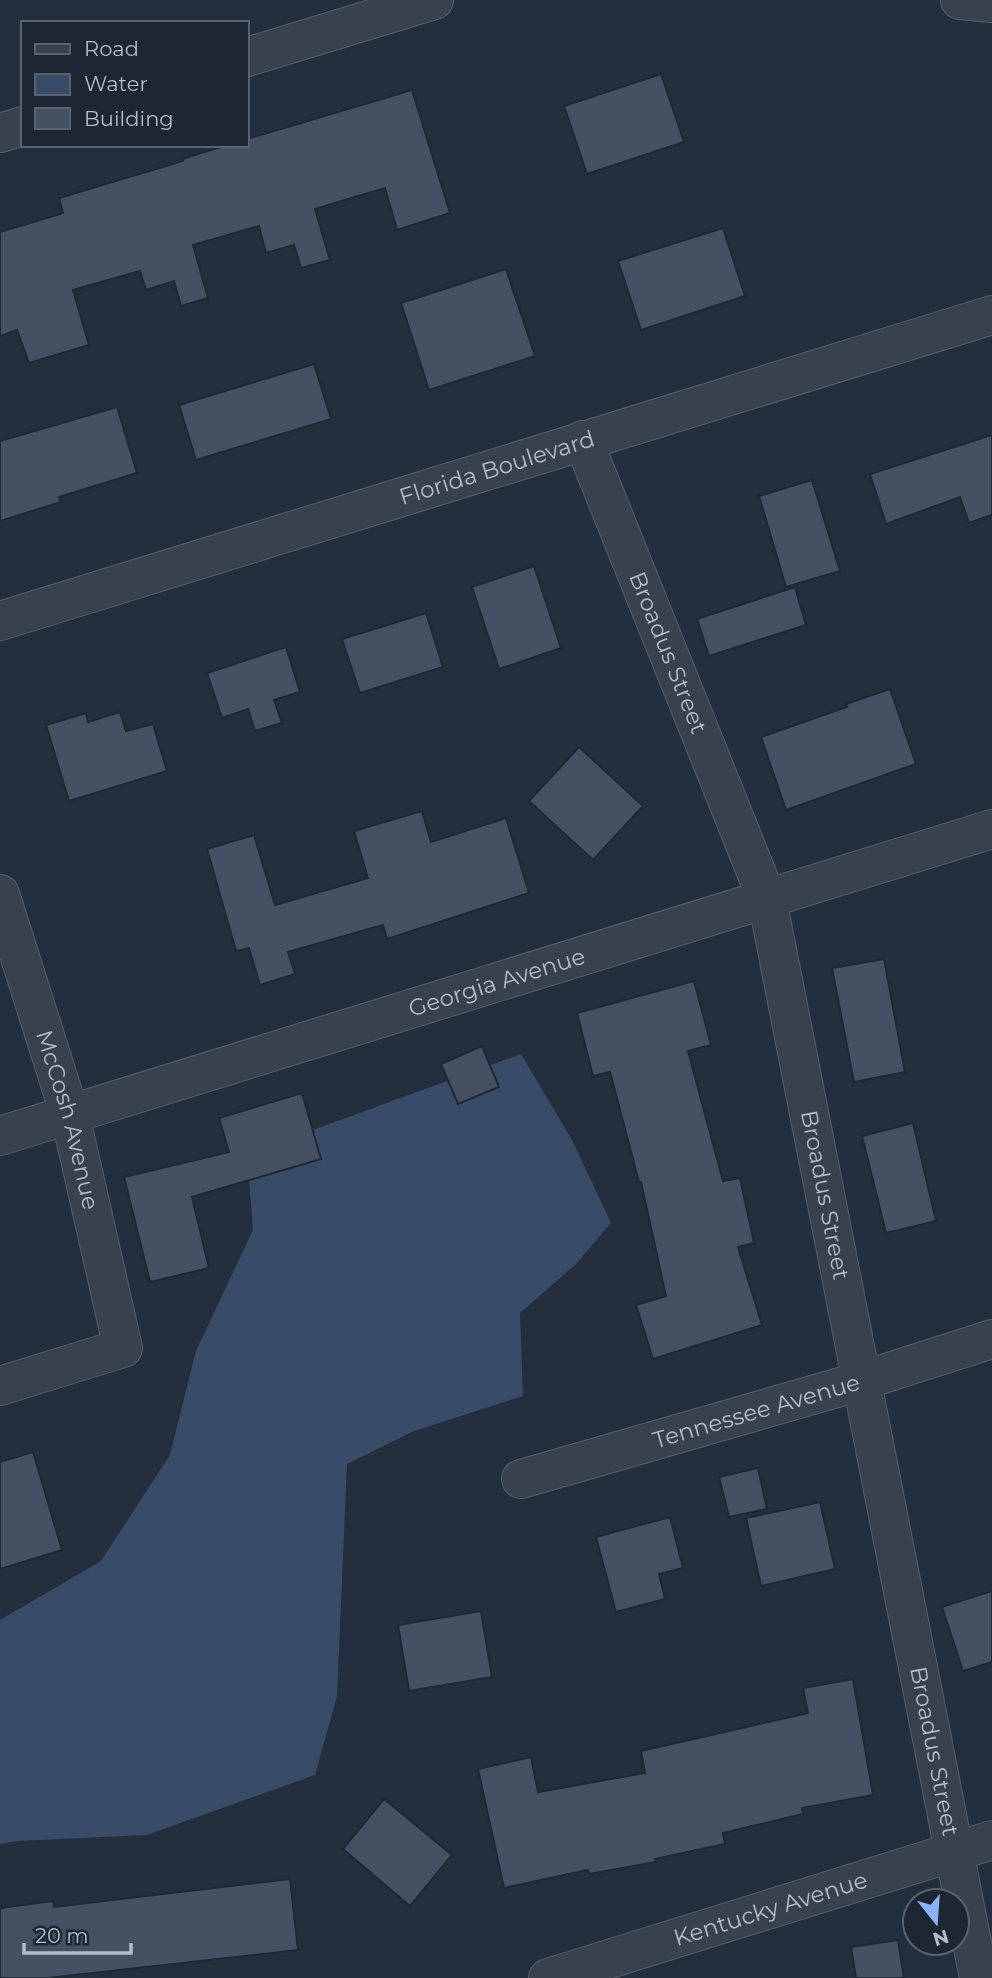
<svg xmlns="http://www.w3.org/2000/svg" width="992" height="1978" viewBox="0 0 992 1978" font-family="Montserrat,sans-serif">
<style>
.water{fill:#394c67}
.building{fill:#455162;stroke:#1f2835;stroke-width:2}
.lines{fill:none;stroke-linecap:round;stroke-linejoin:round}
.minor-casing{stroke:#565f6c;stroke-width:40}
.minor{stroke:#38414e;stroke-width:38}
.labels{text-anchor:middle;stroke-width:5;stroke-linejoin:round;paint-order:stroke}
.street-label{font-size:23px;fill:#b4bcc9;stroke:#1d2633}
</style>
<rect width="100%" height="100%" fill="#242f3e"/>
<polygon class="water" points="521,1054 572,1140 611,1223 576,1264 520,1313 523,1396 414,1431 347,1464 337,1696 315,1775 147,1835 17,1841 0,1844 0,1620 101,1561 170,1455 196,1351 253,1230 247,1154"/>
<g class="building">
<polygon points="661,74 684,142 587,174 564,106"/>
<polygon points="412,90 450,213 397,230 385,188 315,209 330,260 301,268 294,245 266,253 259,226 193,245 208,298 181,306 174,281 146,290 140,271 73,290 89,345 29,363 17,330 0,336 0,232 63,213 59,198 183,161 182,159 227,145 247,145 247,139"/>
<polygon points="723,228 745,296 641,330 618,261"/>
<polygon points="506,269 535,356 429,390 401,303"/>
<polygon points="314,364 331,419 196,460 179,405"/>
<polygon points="117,407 137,473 59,497 61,502 0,521 0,441"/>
<polygon points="992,435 992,515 969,523 960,497 886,524 870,474"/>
<polygon points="812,480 840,571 786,587 759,496"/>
<polygon points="534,566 561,648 499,669 472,587"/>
<polygon points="795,587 806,625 709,656 697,619"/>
<polygon points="426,613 443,667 360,693 342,639"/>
<polygon points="286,647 300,692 274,700 282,723 255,731 248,709 222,718 207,673"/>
<polygon points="890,689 916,764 786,810 761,737 847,707 846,704"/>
<polygon points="120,712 126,731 153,724 167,771 69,801 46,725 86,713 88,722"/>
<polygon points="579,747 643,806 593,860 529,801"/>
<polygon points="422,811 431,842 506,818 529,893 387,939 383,925 288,952 295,974 260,985 249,948 236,951 207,849 254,835 275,905 368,878 354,831"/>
<polygon points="884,959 905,1072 854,1082 832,968"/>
<polygon points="694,981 711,1045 688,1051 723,1181 740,1178 754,1243 738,1247 762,1325 653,1359 636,1305 666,1296 641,1182 639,1182 610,1072 593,1076 577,1013"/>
<polygon points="482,1046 499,1087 458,1104 441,1064"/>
<polygon points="302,1093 321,1159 192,1197 209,1268 150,1282 124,1177 229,1152 219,1118"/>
<polygon points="913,1123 936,1221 886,1233 862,1136"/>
<polygon points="33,1452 62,1550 0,1569 0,1462"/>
<polygon points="758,1468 767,1509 729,1517 719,1477"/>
<polygon points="820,1502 835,1569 761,1586 746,1518"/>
<polygon points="670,1517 683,1568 659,1574 665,1599 616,1612 596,1537"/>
<polygon points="992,1591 992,1662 963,1671 942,1607"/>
<polygon points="481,1611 492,1677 409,1691 398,1625"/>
<polygon points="853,1679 873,1795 802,1808 803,1814 723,1833 725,1844 655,1859 656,1862 589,1874 588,1870 504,1888 478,1769 531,1757 538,1792 645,1773 641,1751 808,1713 803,1688"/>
<polygon points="384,1799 452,1855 410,1906 343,1849"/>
<polygon points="290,1879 298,1950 48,1978 0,1978 0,1908 53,1901 54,1907"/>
<polygon points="898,1940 904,1978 856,1978 851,1947"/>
</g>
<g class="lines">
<defs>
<g id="minor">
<polyline points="960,0 992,3"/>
<polyline points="247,57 434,0"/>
<polyline points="0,133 23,126"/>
<path id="s1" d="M583,440L767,899L979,1978"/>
<path id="s2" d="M0,621L992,315"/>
<path id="s3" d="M0,894L70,1115L123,1348L0,1386"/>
<path id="s4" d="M0,1136L992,829"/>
<path id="s5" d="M521,1479L861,1381L992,1339"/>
<path id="s6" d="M548,1978L992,1840"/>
</g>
</defs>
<use href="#minor" class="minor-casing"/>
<use href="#minor" class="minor"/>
</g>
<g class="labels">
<g class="street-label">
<text dy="8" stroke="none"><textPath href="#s2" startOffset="520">Florida Boulevard</textPath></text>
<text dy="8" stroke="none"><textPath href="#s1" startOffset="229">Broadus Street</textPath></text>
<text dy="8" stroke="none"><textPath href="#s4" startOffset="520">Georgia Avenue</textPath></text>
<text dy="8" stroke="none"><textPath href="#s3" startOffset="236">McCosh Avenue</textPath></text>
<text dy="8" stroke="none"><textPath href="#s1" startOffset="796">Broadus Street</textPath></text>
<text dy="8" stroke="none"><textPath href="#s5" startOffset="245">Tennessee Avenue</textPath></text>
<text dy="8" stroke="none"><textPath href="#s1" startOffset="1363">Broadus Street</textPath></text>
<text dy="8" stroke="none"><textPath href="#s6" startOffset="233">Kentucky Avenue</textPath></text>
</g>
</g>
<rect x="21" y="21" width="228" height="126" fill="#1d2633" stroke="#59626f" stroke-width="2"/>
<rect x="35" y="44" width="35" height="10" fill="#38414e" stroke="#59626f" stroke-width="2"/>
<text x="84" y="56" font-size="21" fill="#b4bcc9">Road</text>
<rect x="35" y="74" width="35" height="21" fill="#394c67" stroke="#59626f" stroke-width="2"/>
<text x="84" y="91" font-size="21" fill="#b4bcc9">Water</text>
<rect x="35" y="108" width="35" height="21" fill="#455162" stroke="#59626f" stroke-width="2"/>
<text x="84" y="126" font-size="21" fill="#b4bcc9">Building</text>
<g transform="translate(936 1922) rotate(163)"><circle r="33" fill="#1d2633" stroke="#59626f" stroke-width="2"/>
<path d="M0-5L12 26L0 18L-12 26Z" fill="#8ab4f8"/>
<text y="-10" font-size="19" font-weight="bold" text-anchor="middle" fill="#b4bcc9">N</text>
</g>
<path d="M24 1943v10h107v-10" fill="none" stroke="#b4bcc9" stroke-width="3.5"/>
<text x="35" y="1943" font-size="21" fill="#b4bcc9" stroke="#1d2633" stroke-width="5" paint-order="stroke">20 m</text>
</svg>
